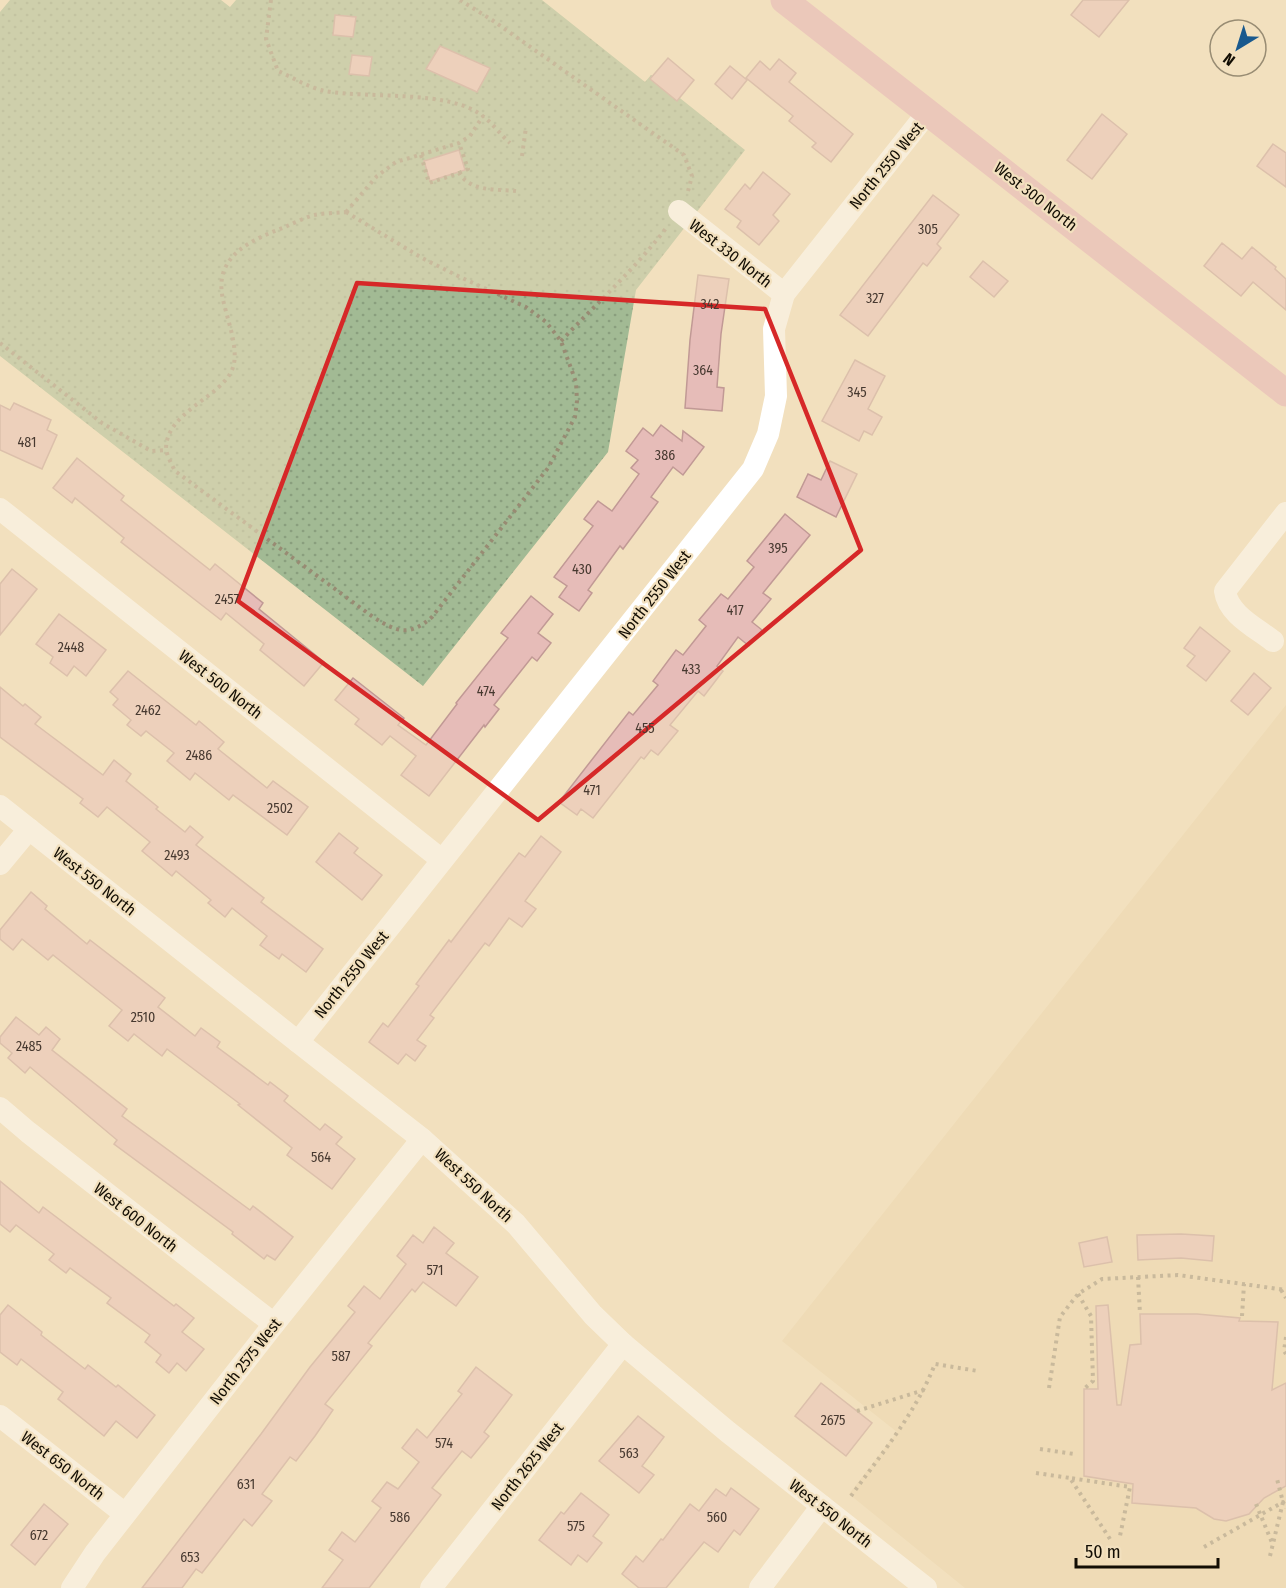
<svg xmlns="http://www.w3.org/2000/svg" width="1286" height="1588" viewBox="0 0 1286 1588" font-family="'Fira Sans Condensed',sans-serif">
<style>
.built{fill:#ead5ad}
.park{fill:url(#park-dots)}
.building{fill:#e6bcb8;stroke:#c19995;stroke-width:1.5}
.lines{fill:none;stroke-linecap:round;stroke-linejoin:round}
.path{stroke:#988b73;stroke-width:4;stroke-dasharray:3 4.5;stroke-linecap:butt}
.minor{stroke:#fff;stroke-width:22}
.major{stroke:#e3aab7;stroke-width:27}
.marked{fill:none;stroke:#d62828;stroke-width:4.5;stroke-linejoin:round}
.labels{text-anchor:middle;stroke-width:4.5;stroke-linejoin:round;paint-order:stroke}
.number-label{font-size:14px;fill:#473930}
.street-label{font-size:16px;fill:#120d03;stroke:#f2e0be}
</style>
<defs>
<pattern id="park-dots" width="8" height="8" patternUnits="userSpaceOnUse" patternTransform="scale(1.5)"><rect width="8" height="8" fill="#a2ba94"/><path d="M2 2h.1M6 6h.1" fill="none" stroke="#8a9f7e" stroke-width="1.8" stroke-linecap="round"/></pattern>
</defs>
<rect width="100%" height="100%" fill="#f2e0be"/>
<polygon class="built" points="1286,705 1286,1588 965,1588 849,1494 897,1432 782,1341"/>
<polygon class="park" points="10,0 221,0 230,7 236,0 542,0 645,82 651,75 745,150 636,290 608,452 423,686 0,356 0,12"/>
<g class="building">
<polygon points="1083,0 1129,0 1099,37 1071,15"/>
<polygon points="335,15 356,17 353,37 333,35"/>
<polygon points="440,46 490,68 477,92 426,69"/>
<polygon points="352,55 372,57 369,76 349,74"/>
<polygon points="668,58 694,80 677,101 650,79"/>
<polygon points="779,59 796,73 789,82 853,134 831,162 812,147 816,143 789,121 793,116 746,78 760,61 770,70"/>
<polygon points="730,66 747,80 732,99 715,84"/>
<polygon points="1102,114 1127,134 1092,179 1067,160"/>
<polygon points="1273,144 1286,153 1286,187 1257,166"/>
<polygon points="459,150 465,170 430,181 424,161"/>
<polygon points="763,172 790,194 773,215 779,221 759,245 737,227 741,221 725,209 745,184 750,189"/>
<polygon points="933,195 959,215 937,244 941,248 927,266 923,263 868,336 840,315"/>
<polygon points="1222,243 1242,259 1252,247 1276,267 1275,269 1286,279 1286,310 1253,282 1241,296 1204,266"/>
<polygon points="983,261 1008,281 994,297 970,277"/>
<polygon points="698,275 729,279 721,334 717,387 724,388 722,411 685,408 690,340"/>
<polygon points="855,360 885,376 868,409 882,417 872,435 864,431 859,441 822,421"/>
<polygon points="14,403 51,420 47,430 57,435 42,469 0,450 0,405 10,410"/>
<polygon points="661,425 682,441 683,431 704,447 683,475 673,467 651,497 658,502 623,549 620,546 588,590 592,593 579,611 559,597 567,586 554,577 593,526 584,519 598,501 612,511 639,474 631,468 638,460 626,451 643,428 653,436"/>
<polygon points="77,458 124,496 121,500 210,570 215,564 263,603 259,609 324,662 304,686 260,650 264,644 226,613 221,620 121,542 124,538 75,498 72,503 53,488"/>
<polygon points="830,461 857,474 836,517 797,497 808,474 821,480"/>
<polygon points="785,514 810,535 763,593 771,599 752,622 762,630 749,646 738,637 717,666 723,671 704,696 698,691 670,725 678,731 658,755 651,750 644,759 641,757 593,818 581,809 577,815 559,802 629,712 633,715 658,685 653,681 676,650 683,655 706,626 699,620 721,594 728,599 754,567 747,561"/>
<polygon points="12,569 37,589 0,635 0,584"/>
<polygon points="531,596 553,614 538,633 551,643 537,661 532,657 494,705 499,709 485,727 484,725 429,796 401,775 416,756 390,736 382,745 355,724 359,719 335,700 353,678 404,718 398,725 426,745 457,704 456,703 508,638 501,633"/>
<polygon points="59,614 106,650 86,676 74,666 67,676 50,663 53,657 36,644"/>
<polygon points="1200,627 1230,651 1206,681 1187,666 1195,656 1184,648"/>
<polygon points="128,671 196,725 199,721 224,742 218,749 267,788 273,781 308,807 287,835 233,795 229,800 195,773 190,780 167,761 174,753 146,731 141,736 127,725 131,720 113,705 118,699 110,692"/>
<polygon points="1254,673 1271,688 1248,715 1231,701"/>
<polygon points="0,687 23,706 25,704 41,717 35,724 103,775 114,760 131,774 126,781 158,807 156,809 185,832 190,826 203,837 196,845 264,898 261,902 323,949 306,972 282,954 279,959 260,945 267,936 232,908 225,917 208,903 211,900 176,871 172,876 142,851 150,842 107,807 98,817 80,803 83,799 0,737"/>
<polygon points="339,833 358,848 354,853 382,875 362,900 316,862"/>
<polygon points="541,836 561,852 525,901 536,909 522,927 509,918 489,946 485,943 430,1015 434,1018 417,1040 426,1046 415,1061 406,1054 398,1064 369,1042 383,1023 388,1027 419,986 416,984 449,940 451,942 519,853 525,857"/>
<polygon points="31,892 47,906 45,909 87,944 90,940 165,998 158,1007 195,1036 201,1028 220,1042 217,1047 268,1085 270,1082 288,1096 284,1101 320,1130 325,1124 342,1137 336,1144 355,1159 332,1189 287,1155 292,1148 238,1105 240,1104 167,1049 162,1056 134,1034 128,1041 109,1026 122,1010 53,955 48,960 22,939 13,950 0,939 0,930"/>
<polygon points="16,1017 39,1035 46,1027 60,1039 52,1050 127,1109 122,1116 250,1210 253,1206 293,1237 275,1260 267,1255 264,1259 232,1234 233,1232 114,1144 117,1140 30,1067 25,1073 8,1058 12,1053 0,1043 0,1037"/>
<polygon points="0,1181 39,1213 43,1207 174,1306 176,1304 194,1318 182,1332 204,1349 186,1371 177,1363 169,1373 156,1362 161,1355 145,1342 150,1335 107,1303 111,1298 70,1268 66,1273 49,1260 54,1254 16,1225 10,1232 0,1224"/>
<polygon points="434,1227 454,1243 446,1253 478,1277 456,1306 423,1282 415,1292 412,1289 368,1343 372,1346 325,1404 333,1410 315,1436 296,1461 290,1457 262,1494 272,1501 252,1526 244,1519 202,1573 196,1569 182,1588 142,1588 261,1434 310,1367 355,1312 348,1306 364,1286 380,1299 406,1264 397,1256 413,1235 423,1243"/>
<polygon points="1181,1234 1214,1236 1212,1261 1181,1258 1138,1260 1137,1235"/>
<polygon points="1107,1237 1112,1262 1084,1267 1079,1243"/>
<polygon points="8,1305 42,1332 41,1335 85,1369 88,1365 116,1387 118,1385 155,1415 137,1438 116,1421 104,1436 58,1399 63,1392 21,1359 17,1365 0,1352 0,1315"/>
<polygon points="1108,1305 1117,1405 1121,1405 1130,1345 1141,1344 1140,1314 1197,1314 1240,1318 1239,1321 1278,1322 1272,1390 1286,1383 1286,1486 1264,1498 1249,1514 1226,1521 1214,1519 1196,1508 1132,1503 1133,1484 1084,1476 1084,1389 1098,1389 1096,1306"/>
<polygon points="476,1367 512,1395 484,1432 489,1436 471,1458 462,1451 432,1488 441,1495 369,1588 322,1588 343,1560 329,1550 342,1532 355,1542 381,1508 372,1501 387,1482 398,1489 419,1462 402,1448 417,1429 427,1438 462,1394 458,1391"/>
<polygon points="821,1383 872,1423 846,1456 795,1416"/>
<polygon points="638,1416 664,1437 642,1466 654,1475 639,1493 599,1461"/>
<polygon points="731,1488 759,1509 740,1535 734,1530 718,1552 704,1542 666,1588 639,1588 622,1574 636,1556 643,1562 661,1539 663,1540 690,1504 699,1511 716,1489 726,1496"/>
<polygon points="581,1493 609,1515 593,1536 602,1543 587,1562 578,1555 571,1565 539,1540 561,1512 564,1514"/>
<polygon points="44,1504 68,1524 35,1565 11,1545"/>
</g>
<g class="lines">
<g class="path">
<path d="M271,0L266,39L278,71C292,77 309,88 325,91C368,99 451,89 484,117C493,124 501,135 510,143"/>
<polyline points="460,0 492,20 684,155 692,176 687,195"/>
<path d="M421,155L429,183L459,173C471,192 496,189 516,191"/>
<polyline points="522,156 526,127"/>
<polyline points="459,173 468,169 459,143"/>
<path d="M346,212L422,258L460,277L526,307L546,322L561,341L576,382L577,401L575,417L548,468L432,617C409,637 397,632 373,617L175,471C172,465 167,456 166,449C166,412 220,398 232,370C241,350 225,315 222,294C216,254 254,239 285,227C294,223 304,218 314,215C324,213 336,213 346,212Z"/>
<polyline points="346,212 377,176 396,162 459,143 470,136 483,116"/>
<path d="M561,341C597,303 635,269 667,227"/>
<polyline points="0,343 102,423 151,451 166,450"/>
<polyline points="1138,1277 1140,1314"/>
<polyline points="1281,1290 1286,1298"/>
<polyline points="1078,1294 1091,1316 1093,1381 1084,1389"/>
<polyline points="1242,1316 1244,1284"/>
<polyline points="1286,1337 1284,1351 1286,1354"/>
<polyline points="1049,1388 1060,1317 1078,1294 1102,1279 1178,1275 1286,1290"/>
<polyline points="857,1411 924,1390"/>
<polyline points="1040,1449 1074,1454"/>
<polyline points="1036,1473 1070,1478"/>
<path d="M851,1496C882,1453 915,1414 935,1364L978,1371"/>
<polyline points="1256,1504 1273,1545"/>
<polyline points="1110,1539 1070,1478 1130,1487 1120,1536"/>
<polyline points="1204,1547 1283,1502 1286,1508"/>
<polyline points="1270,1556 1283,1502 1277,1479"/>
</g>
<g class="minor">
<polyline points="679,211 784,294"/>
<polyline points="0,509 442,860"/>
<path d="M1273,641C1255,627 1228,614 1225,591L1286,513"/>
<polyline points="0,806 298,1042 422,1139 516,1224 593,1315 623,1344 728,1432 926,1588"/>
<polyline points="0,864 29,829"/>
<polyline points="298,1042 753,469 768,434 776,396 774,329 784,294 928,112"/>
<polyline points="0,1108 28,1132 274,1324"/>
<polyline points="0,1416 125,1514"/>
<polyline points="72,1588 95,1553 274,1324 422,1139"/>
<polyline points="431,1588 623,1344"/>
<polyline points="760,1588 822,1506"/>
</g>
<polyline class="major" points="784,0 1286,393"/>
</g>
<path d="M0 0H1286V1588H0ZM357,283L765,309L861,550L538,820L238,601Z" fill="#f2e0be" fill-opacity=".55" fill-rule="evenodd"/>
<path class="marked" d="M357,283L765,309L861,550L538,820L238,601Z"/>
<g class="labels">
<g class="number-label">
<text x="928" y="234">305</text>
<text x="875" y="303">327</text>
<text x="710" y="309">342</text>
<text x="703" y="375">364</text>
<text x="857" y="397">345</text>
<text x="27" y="447">481</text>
<text x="665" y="460">386</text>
<text x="778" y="553">395</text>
<text x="582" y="574">430</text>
<text x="227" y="604">2457</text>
<text x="735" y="615">417</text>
<text x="71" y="652">2448</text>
<text x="691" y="674">433</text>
<text x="486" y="696">474</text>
<text x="148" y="715">2462</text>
<text x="645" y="733">455</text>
<text x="199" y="760">2486</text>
<text x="592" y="795">471</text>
<text x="280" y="813">2502</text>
<text x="177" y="860">2493</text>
<text x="143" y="1022">2510</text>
<text x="29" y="1051">2485</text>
<text x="321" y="1162">564</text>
<text x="435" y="1275">571</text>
<text x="341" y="1361">587</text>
<text x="833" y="1425">2675</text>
<text x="444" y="1448">574</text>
<text x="629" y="1458">563</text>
<text x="246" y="1489">631</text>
<text x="400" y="1522">586</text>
<text x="717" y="1522">560</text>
<text x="576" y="1531">575</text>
<text x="39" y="1540">672</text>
<text x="190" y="1562">653</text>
</g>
<g class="street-label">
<text transform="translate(886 165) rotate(-51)" y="6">North 2550 West</text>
<text transform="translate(1036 196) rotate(38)" y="6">West 300 North</text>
<text transform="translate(731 253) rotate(38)" y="6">West 330 North</text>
<text transform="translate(654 594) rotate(-52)" y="6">North 2550 West</text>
<text transform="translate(221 684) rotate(38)" y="6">West 500 North</text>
<text transform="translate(95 881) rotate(38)" y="6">West 550 North</text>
<text transform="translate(351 974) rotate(-51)" y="6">North 2550 West</text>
<text transform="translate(474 1185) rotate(43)" y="6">West 550 North</text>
<text transform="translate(136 1217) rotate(38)" y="6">West 600 North</text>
<text transform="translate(245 1361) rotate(-52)" y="6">North 2575 West</text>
<text transform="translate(63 1465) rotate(38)" y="6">West 650 North</text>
<text transform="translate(527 1466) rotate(-52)" y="6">North 2625 West</text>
<text transform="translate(831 1513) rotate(38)" y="6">West 550 North</text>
</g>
</g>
<g transform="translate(1238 48) rotate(218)"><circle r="28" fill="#f2e0be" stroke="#988c73" stroke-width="1.5"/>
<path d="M0-4.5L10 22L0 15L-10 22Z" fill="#19598e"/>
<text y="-9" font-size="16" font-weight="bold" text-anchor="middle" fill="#120d03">N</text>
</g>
<path d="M1076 1558v9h142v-9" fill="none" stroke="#120d03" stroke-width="3"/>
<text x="1085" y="1558" font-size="18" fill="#120d03" stroke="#f2e0be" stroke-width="4.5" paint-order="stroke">50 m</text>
</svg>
